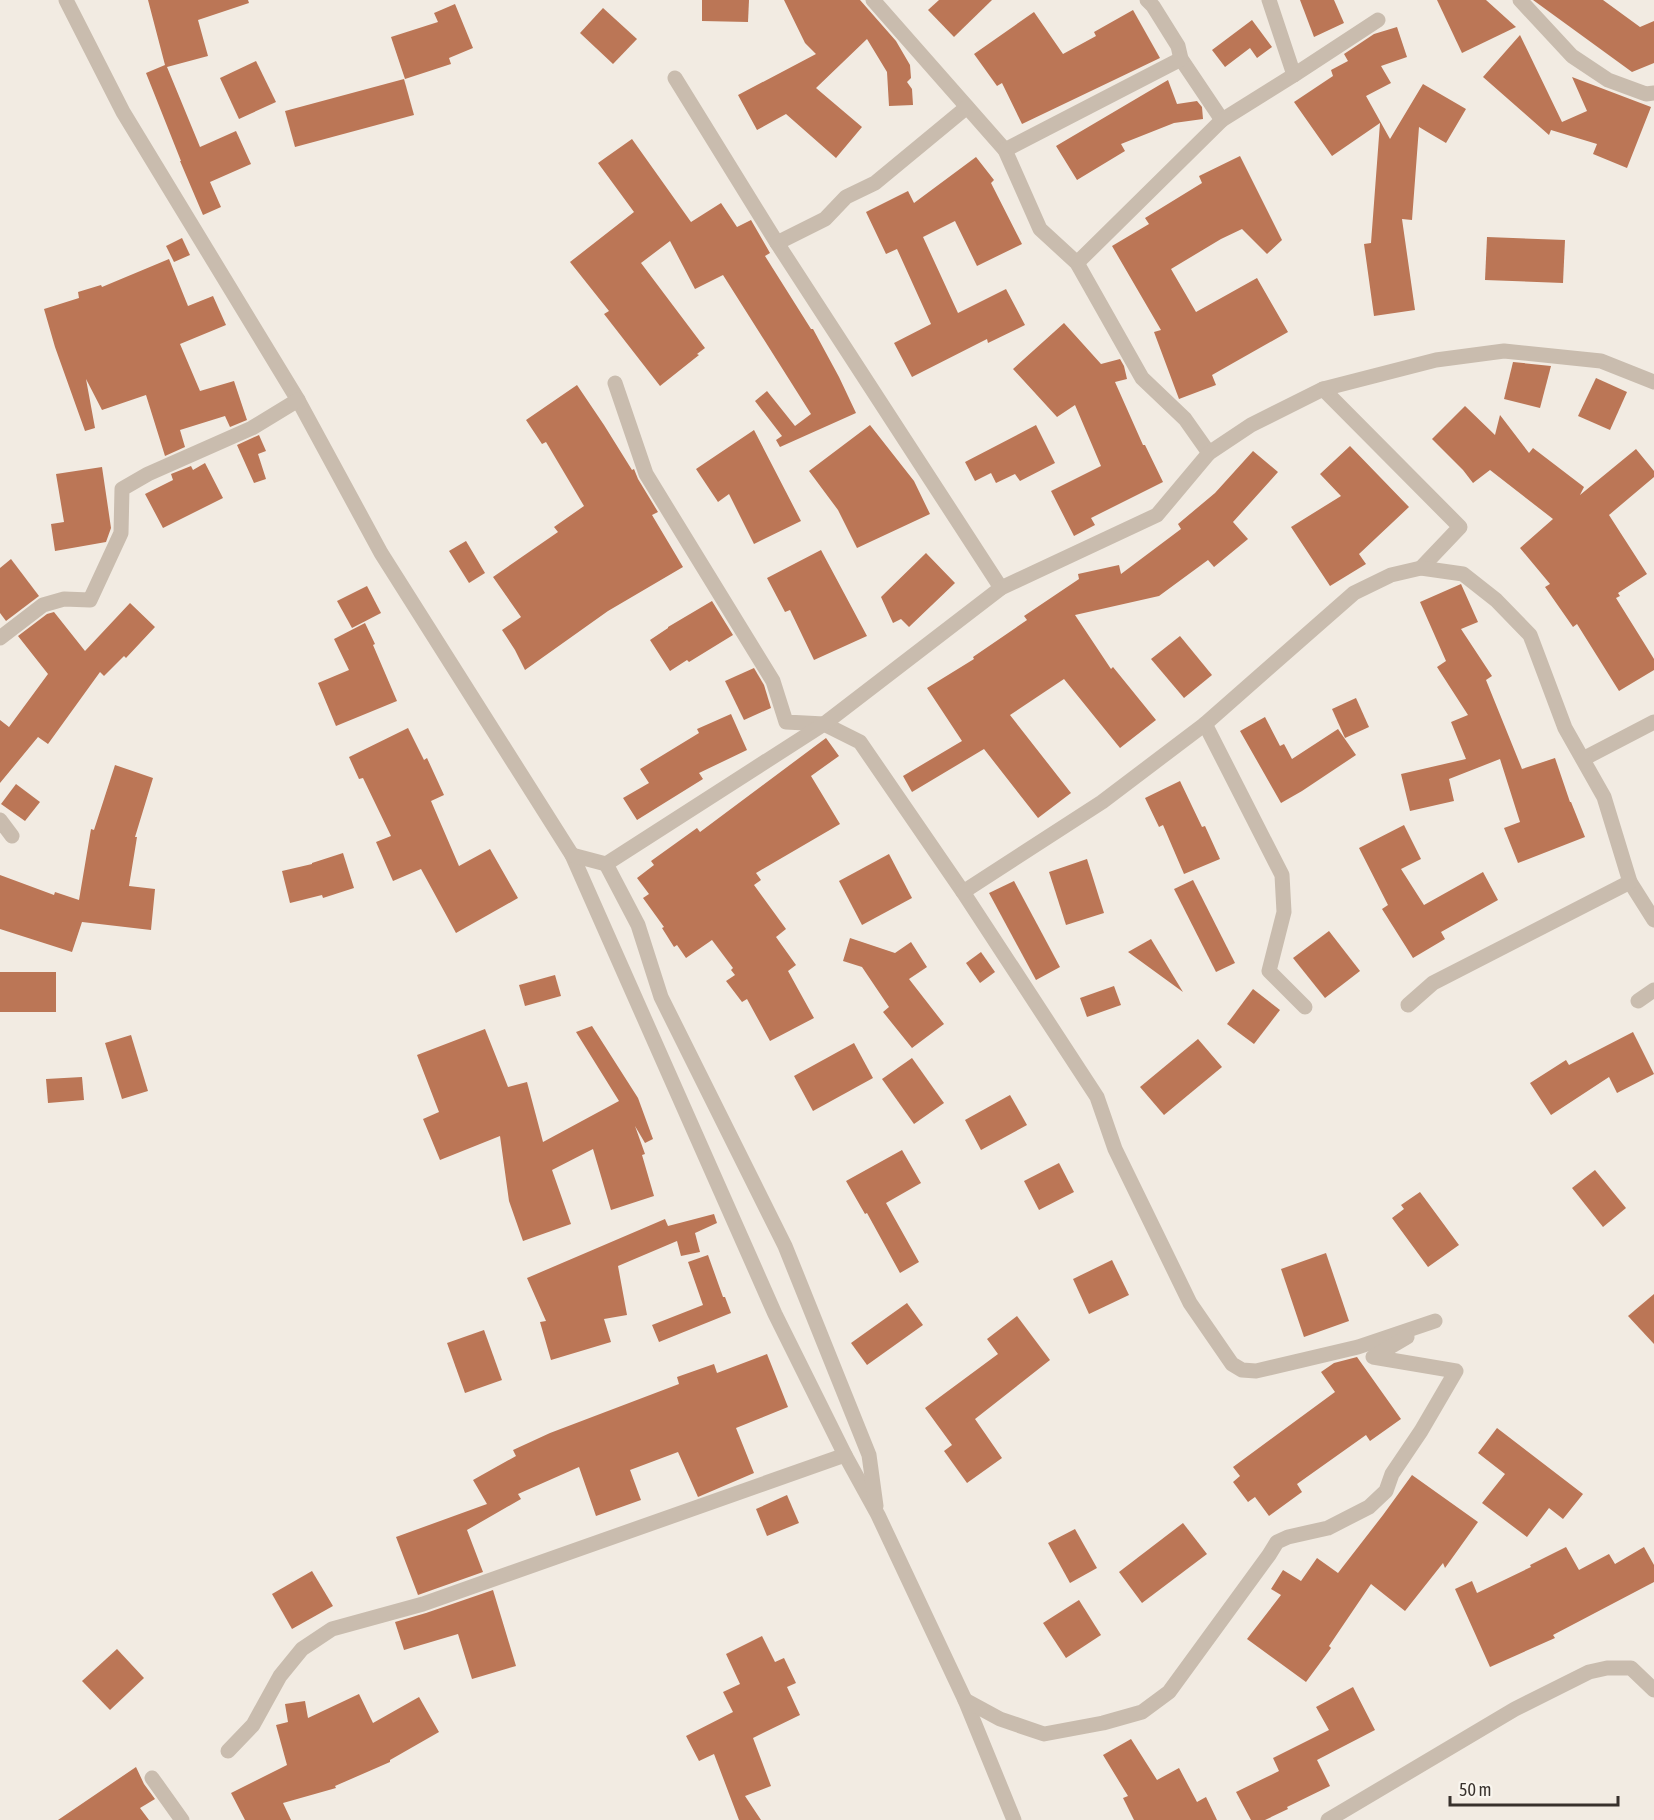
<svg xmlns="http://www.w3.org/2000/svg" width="1654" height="1820" viewBox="0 0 1654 1820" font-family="'Asap Condensed',sans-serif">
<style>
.building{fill:#bb7656}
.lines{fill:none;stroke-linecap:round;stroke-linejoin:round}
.minor{stroke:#c9bcae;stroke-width:15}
</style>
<rect width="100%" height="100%" fill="#f2ebe2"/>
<g class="building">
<polygon points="148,0 248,0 249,3 198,20 208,56 167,67 200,147 236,131 251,164 210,182 221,207 203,215 180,161 181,161 146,73 165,65"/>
<polygon points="702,0 749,0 748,22 702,21"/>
<polygon points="784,0 860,0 896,41 910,65 911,78 907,82 912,89 913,105 889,106 887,72 867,39 816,88 862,127 836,158 786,114 757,130 738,95 816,54 805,43"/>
<polygon points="939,0 992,0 954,37 928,10"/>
<polygon points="1300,0 1334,0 1344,23 1314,37"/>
<polygon points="1437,0 1486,0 1516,27 1462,53"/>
<polygon points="1533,0 1603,0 1640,27 1654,21 1654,63 1632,72"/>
<polygon points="455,4 473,48 449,58 451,64 405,79 391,37 438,22 434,13"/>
<polygon points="603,8 637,39 613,64 580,33"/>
<polygon points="1133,10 1160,58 1022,124 1002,83 997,86 974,54 1034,12 1063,54 1096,36 1094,32"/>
<polygon points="1252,20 1272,47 1257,58 1250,48 1225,67 1212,50"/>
<polygon points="1397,27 1407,57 1381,66 1391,83 1366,96 1390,139 1423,84 1466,109 1446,143 1419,127 1412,220 1402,219 1415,310 1374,316 1364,244 1371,243 1380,123 1332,156 1294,102 1333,76 1331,70 1348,61 1344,54 1374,34"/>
<polygon points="1520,35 1562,122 1587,111 1572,77 1651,107 1627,168 1593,154 1597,144 1551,130 1549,135 1483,77"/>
<polygon points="256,61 276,102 239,119 220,78"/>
<polygon points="404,79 414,115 295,147 285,111"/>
<polygon points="1168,80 1177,104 1197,101 1202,107 1203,119 1174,123 1121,144 1125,151 1077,180 1056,146"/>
<polygon points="632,139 691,222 721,203 737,227 751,220 770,253 765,256 811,329 813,329 839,377 856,413 780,447 776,440 782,436 755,401 767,391 795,426 811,414 723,275 695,289 670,241 641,263 705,348 697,354 699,355 660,386 604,314 609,311 570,262 634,212 598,163"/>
<polygon points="1240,156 1282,240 1267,254 1242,229 1221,239 1171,269 1196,312 1257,278 1288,332 1212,375 1216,385 1179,399 1154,332 1161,330 1112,246 1149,224 1145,218 1202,183 1199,176"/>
<polygon points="976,157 994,180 991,183 1022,244 977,266 955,221 923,237 958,313 1006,289 1025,325 988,343 987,339 912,377 894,343 931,324 897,249 886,254 866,212 908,191 914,203"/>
<polygon points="1487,237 1565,240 1563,283 1485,280"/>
<polygon points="182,238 190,255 174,262 166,246"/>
<polygon points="169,259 188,306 213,296 226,325 180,344 200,391 234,381 247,420 230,427 225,416 180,430 185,447 165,456 146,395 102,410 86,379 95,428 85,431 55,347 44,309 79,298 78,292 101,285 102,287"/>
<polygon points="1064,323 1101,364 1120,359 1124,366 1127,379 1115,382 1143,445 1145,445 1163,482 1091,518 1095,525 1074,536 1051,491 1101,466 1075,405 1057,417 1013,369"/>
<polygon points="1513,362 1551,366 1540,408 1504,399"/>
<polygon points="1596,378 1627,392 1610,430 1578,416"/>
<polygon points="577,385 604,425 632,470 634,469 638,479 658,512 652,515 683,567 608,611 525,670 515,650 502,630 521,617 493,577 558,532 554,527 584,506 546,442 542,444 526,420"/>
<polygon points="1465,406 1495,435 1500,415 1529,453 1533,448 1584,487 1580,495 1636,449 1654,471 1654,477 1609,515 1647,574 1618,593 1620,596 1616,598 1654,659 1654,670 1619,691 1577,624 1573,627 1545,587 1550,584 1520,548 1553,519 1490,470 1473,483 1463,470 1432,439"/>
<polygon points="870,425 914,481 930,514 857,548 838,510 809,471"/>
<polygon points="1036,425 1055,463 1020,481 1015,474 996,483 991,473 975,481 965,462"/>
<polygon points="754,430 801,521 754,544 729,494 718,502 696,469"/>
<polygon points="259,435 266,451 258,454 266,479 254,483 237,445"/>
<polygon points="1350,446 1409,507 1359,554 1366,564 1330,586 1291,527 1341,496 1320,474"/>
<polygon points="1253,451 1278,472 1233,522 1248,539 1214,567 1208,560 1159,596 1075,615 1111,669 1113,667 1156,720 1120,748 1064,679 1010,715 1071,793 1038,818 984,749 912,792 903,776 962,741 927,688 974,659 973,657 1027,620 1024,616 1079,579 1078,574 1119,565 1121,574 1181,529 1178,524 1215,493"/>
<polygon points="205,463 223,498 163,528 145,494 173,480 171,474 191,466 193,470"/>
<polygon points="102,467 111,528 106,542 55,551 51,524 64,522 56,474"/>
<polygon points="466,541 485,573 469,583 449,551"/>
<polygon points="821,550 867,636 814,660 790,610 785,612 767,578"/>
<polygon points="926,553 955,583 909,627 901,619 893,623 881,597"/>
<polygon points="11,559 39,596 6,621 0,613 0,568"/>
<polygon points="1461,584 1478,622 1461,629 1492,676 1486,680 1522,769 1555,758 1570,802 1571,802 1585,837 1518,863 1504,828 1520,822 1500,759 1449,779 1454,801 1410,811 1401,774 1466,759 1451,722 1468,715 1437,667 1446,661 1420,602"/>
<polygon points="367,586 381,613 352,628 337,601"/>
<polygon points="712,601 733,635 689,662 687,660 670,671 650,640 668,628 668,627"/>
<polygon points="130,603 155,627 126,658 124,656 104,676 100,672 48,744 38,737 0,783 0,720 9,727 48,674 18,636 47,614 54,612 85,651"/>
<polygon points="365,623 375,644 373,645 397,701 336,726 318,683 349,670 334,639"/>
<polygon points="1180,636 1212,675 1184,698 1151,659"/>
<polygon points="754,668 764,685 771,708 744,720 725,681"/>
<polygon points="1356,698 1369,727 1345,738 1332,709"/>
<polygon points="731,714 747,750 699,773 703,779 637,820 623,798 649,783 640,769 699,733 697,729"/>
<polygon points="1265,717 1280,746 1284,744 1292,759 1338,729 1356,755 1302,791 1281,803 1240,731"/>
<polygon points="408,728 424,760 427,758 444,795 431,801 459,866 490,849 518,898 456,933 421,869 393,881 376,842 391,836 363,778 359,779 349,757"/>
<polygon points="826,738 839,756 811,776 840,824 756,873 761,880 754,885 786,929 776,937 796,965 788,971 814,1018 770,1041 747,999 742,1002 726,981 735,975 731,970 733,968 712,940 686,958 677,945 674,947 662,928 664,927 643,898 649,894 637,878 654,865 651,861 697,828 700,832"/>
<polygon points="115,765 153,778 135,837 137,837 129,886 155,889 151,930 82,922 72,952 0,929 0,875 54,895 55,892 79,900 91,829 94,830"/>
<polygon points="1180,781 1202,827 1205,826 1220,859 1184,874 1163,825 1159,827 1145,798"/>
<polygon points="16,784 40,802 25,821 1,804"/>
<polygon points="1404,825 1421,859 1401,869 1424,905 1483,872 1498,900 1441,932 1445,939 1413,958 1382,909 1388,905 1359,848"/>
<polygon points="343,853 354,888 323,898 322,895 290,903 282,871 312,864 312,863"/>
<polygon points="889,854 912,898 862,925 839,881"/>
<polygon points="1087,859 1104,913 1066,925 1049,872"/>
<polygon points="1193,880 1235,963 1216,972 1174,889"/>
<polygon points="1014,881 1060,967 1036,980 989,893"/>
<polygon points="1329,931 1360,971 1325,998 1293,958"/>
<polygon points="850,938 895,953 911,942 927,967 909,979 944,1024 912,1048 883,1012 889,1007 862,967 843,961"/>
<polygon points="1151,939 1183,992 1128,952"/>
<polygon points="981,952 995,972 980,983 966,963"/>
<rect x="0" y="972" width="56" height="40"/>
<polygon points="555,975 561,996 525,1006 519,985"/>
<polygon points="1114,986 1121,1005 1087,1017 1080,998"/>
<polygon points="1253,989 1280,1010 1254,1044 1227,1024"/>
<polygon points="592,1026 638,1098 653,1139 645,1143 635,1126 645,1154 642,1155 654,1196 611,1210 593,1149 552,1170 571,1224 523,1241 509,1201 500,1136 440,1160 423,1119 439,1112 417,1055 485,1029 508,1087 527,1082 543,1142 619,1101 576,1032"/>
<polygon points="1633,1032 1654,1074 1617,1093 1609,1077 1551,1115 1530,1083 1566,1060 1569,1065"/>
<polygon points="131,1035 148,1091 122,1099 105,1043"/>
<polygon points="1198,1039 1222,1067 1164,1115 1140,1087"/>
<polygon points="854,1043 873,1078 813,1111 794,1076"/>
<polygon points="912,1058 944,1103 914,1124 882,1079"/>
<polygon points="82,1077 84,1100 48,1103 46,1079"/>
<polygon points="1010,1095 1027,1125 981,1150 965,1120"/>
<polygon points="902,1150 921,1183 886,1203 919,1262 900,1273 867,1213 865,1214 846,1181"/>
<polygon points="1059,1163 1074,1192 1039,1210 1024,1181"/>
<polygon points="1595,1170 1626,1208 1603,1227 1572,1188"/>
<polygon points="1420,1192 1459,1245 1428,1267 1392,1218 1404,1209 1401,1205"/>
<polygon points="714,1214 717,1223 695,1233 700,1252 681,1256 677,1241 618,1266 627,1315 604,1319 611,1342 551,1360 540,1322 546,1321 527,1278 665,1219 668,1226"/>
<polygon points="1326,1253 1349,1321 1304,1337 1281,1269"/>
<polygon points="708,1255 723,1297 725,1297 731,1313 659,1342 652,1325 703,1305 688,1262"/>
<polygon points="1112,1260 1129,1295 1089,1314 1073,1279"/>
<polygon points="1654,1294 1654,1344 1628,1316"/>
<polygon points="907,1303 923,1325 867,1365 851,1343"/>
<polygon points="1017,1316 1050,1360 975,1419 1002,1458 967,1483 944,1451 952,1445 925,1408 998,1354 987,1339"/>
<polygon points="484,1330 502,1380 465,1393 447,1343"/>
<polygon points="767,1354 788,1407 736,1428 754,1473 698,1497 678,1452 630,1470 641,1500 596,1516 579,1467 518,1494 521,1499 467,1530 483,1572 418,1595 396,1537 487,1504 473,1480 516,1456 513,1450 550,1433 679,1384 677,1377 714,1364 717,1373"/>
<polygon points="1357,1357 1401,1419 1370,1441 1366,1435 1297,1484 1302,1492 1269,1516 1255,1497 1248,1502 1233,1482 1240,1476 1233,1467 1335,1392 1321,1372 1334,1363"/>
<polygon points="1497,1428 1583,1494 1563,1519 1549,1508 1527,1537 1482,1503 1505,1474 1478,1453"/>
<polygon points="1412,1475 1478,1522 1445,1568 1443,1563 1405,1611 1371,1584 1329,1646 1331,1648 1306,1682 1247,1639 1281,1595 1271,1589 1283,1570 1301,1581 1317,1558 1338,1573 1383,1515"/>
<polygon points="787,1495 799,1523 767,1536 756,1509"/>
<polygon points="1183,1523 1207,1554 1142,1603 1119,1572"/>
<polygon points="1075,1529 1097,1568 1070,1583 1048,1543"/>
<polygon points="1566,1547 1579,1570 1609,1554 1615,1564 1644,1547 1654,1565 1654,1582 1553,1635 1555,1638 1490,1667 1455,1589 1472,1581 1477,1593 1531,1567 1530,1565"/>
<polygon points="312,1571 333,1606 292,1629 272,1594"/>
<polygon points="493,1590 516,1666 472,1679 458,1634 404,1650 395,1622 426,1613"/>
<polygon points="1079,1600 1101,1635 1066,1658 1043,1623"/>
<polygon points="762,1636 775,1662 784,1658 796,1683 787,1687 800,1715 753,1738 771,1786 745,1796 761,1820 739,1820 714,1754 699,1761 686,1736 733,1712 723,1692 740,1684 726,1654"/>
<polygon points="117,1649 144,1678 110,1710 82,1681"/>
<polygon points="1353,1687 1375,1730 1317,1760 1330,1786 1287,1807 1288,1809 1265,1820 1251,1820 1236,1792 1279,1771 1273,1758 1329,1730 1316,1707"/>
<polygon points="359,1694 373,1723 419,1697 439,1732 390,1760 390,1762 335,1786 336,1788 283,1803 291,1820 245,1820 231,1793 287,1765 276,1725 288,1722 285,1704 305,1701 308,1718"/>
<polygon points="1131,1739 1157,1780 1179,1768 1197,1802 1206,1797 1217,1820 1134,1820 1123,1798 1128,1796 1103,1755"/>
<polygon points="136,1767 144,1784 155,1799 140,1808 149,1820 58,1820"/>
</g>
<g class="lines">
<g class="minor">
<polyline points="66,0 123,112 298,400 381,553 572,855 775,1314 845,1455 878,1515 965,1700 1014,1820"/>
<polyline points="873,0 1005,150 1040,229 1077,263 1142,378 1185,419 1209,453"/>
<polyline points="1147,0 1153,6 1178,46 1181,59 1222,120"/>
<polyline points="1269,0 1294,75 1378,20"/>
<polyline points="1520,0 1572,56 1608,80 1646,94 1654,93"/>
<polyline points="675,78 777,243 1001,588"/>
<polyline points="1005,150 1181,59"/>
<polyline points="777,243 825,219 846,197 875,183 967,107"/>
<polyline points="1077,263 1222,120 1294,75"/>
<polyline points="615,383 646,474 773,681 786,722 824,724 860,742 963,892 1097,1097 1115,1149 1190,1303 1232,1364 1242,1370 1256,1371 1358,1347 1435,1321"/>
<polyline points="1323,389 1460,527 1421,568"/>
<polyline points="0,638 43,605 64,599 90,600 121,533 122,489 148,474 252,428 298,400"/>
<polyline points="1205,724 1282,875 1284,912 1269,971 1305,1007"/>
<polyline points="1583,759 1654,722"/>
<polyline points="0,820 12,836"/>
<polyline points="572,855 606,864 824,724 1001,588 1157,515 1209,453 1251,425 1323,389 1436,360 1504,351 1601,361 1654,382"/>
<polyline points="606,864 638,925 661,997 785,1246 869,1455 876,1506"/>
<polyline points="963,892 1102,802 1205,724 1354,593 1391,575 1421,568 1463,574 1496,600 1530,635 1565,728 1604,797 1630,882 1654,920"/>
<polyline points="1638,1001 1654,990"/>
<polyline points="1408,1005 1433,983 1630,882"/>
<polyline points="965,1700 1000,1719 1044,1734 1103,1723 1142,1712 1169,1692 1269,1555 1277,1542 1288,1537 1328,1528 1369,1507 1386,1491 1392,1474 1421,1431 1456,1371 1373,1357 1407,1337"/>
<polyline points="228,1751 253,1725 280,1676 302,1649 332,1629 423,1604 845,1455"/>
<polyline points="152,1778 182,1820"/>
<polyline points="1328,1820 1515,1709 1589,1672 1607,1668 1631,1668 1654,1690"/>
</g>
</g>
<path d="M1450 1796v9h168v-9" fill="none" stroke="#38312c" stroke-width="3"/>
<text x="1459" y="1796" font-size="18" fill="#38312c" stroke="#f9f5ee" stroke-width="4.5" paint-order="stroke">50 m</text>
</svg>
